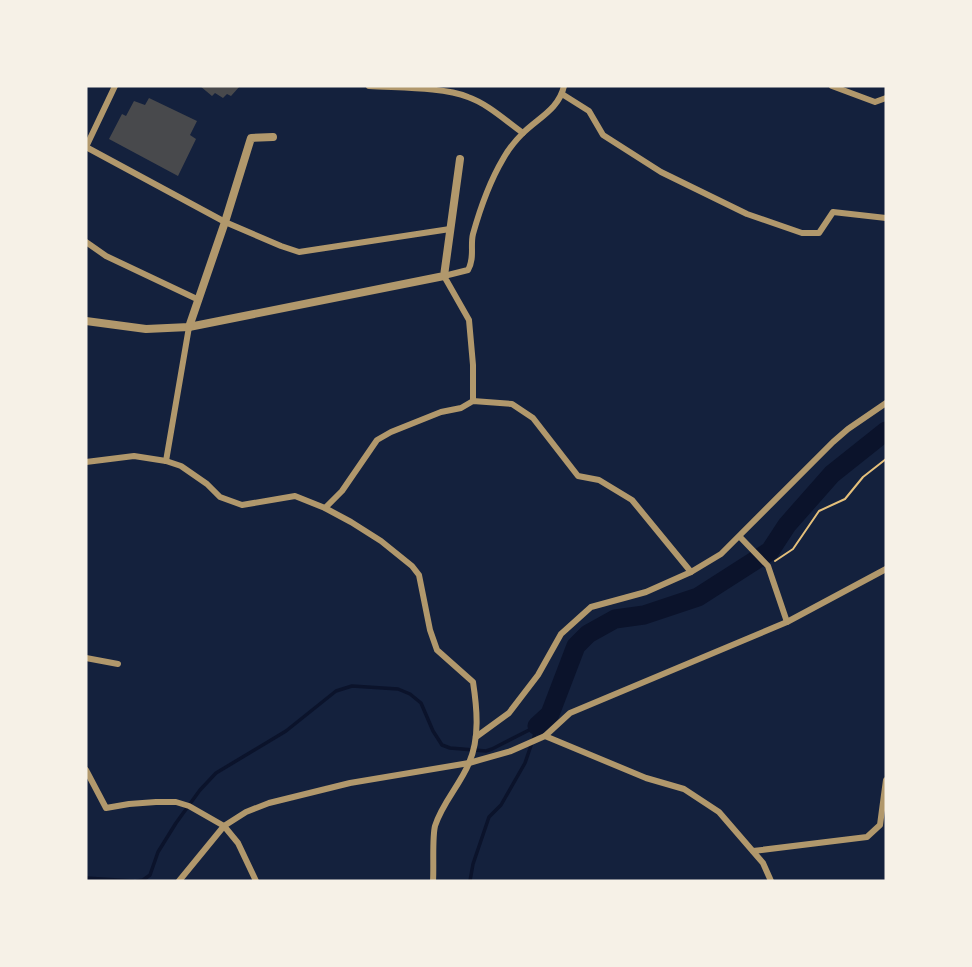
<svg xmlns="http://www.w3.org/2000/svg" width="972" height="967" viewBox="0 0 972 967" font-family="Roboto,sans-serif">
<style>
.lines{fill:none;stroke-linecap:round;stroke-linejoin:round}
.stream{stroke:#0b132b;stroke-width:3.5}
.river{stroke:#0b132b;stroke-width:19}
.building{fill:#48494c}
.path{stroke:#e5c07b;stroke-width:2}
.minor{stroke:#b1986c;stroke-width:6}
.tertiary{stroke:#b1986c;stroke-width:8}
</style>
<rect width="100%" height="100%" fill="#14213d"/>
<g class="lines">
<g class="stream">
<polyline points="86,878 133,881"/>
<polyline points="137,881 143,880 150,875 158,852 176,823 200,790 216,773 286,731 336,691 352,686 398,689 410,694 421,703 433,731 442,745 450,748 486,751 492,749 537,726"/>
<polyline points="470,881 473,864 489,817 501,805 525,763 537,728"/>
</g>
<polyline class="river" points="537,726 550,714 576,646 588,634 615,619 644,615 698,597 770,551 787,525 832,474 886,431"/>
</g>
<g class="building">
<polygon points="200,86 240,86 231,96 227,94 223,98 215,93 212,96"/>
<polygon points="149,98 197,121 190,135 196,139 178,176 109,139 122,114 126,116 134,101 145,105"/>
</g>
<g class="lines">
<polyline class="path" points="775,561 793,549 819,511 845,499 863,477 886,459"/>
<g class="minor">
<path d="M369,86C397,88 443,87 468,97C488,104 506,121 523,133"/>
<polyline points="832,86 875,102 886,98"/>
<polyline points="562,94 589,111 603,135 661,172 747,214 802,233 819,233 833,212 886,218"/>
<polyline points="86,147 225,222 281,246 299,252 450,229"/>
<polyline points="86,147 115,86"/>
<polyline points="86,242 106,256 199,300"/>
<path d="M473,401V365L469,320L444,276L468,270C475,258 470,246 473,234C480,209 490,181 503,159C508,150 516,140 523,133C538,118 559,109 564,86"/>
<polyline points="166,461 189,327"/>
<path d="M86,462L134,456L166,461L181,466L207,484L220,497L242,505L295,496L325,508L351,522L381,541L412,566L419,575L430,630L437,650L473,682C477,708 480,738 469,763C460,785 442,803 435,826C432,838 434,867 433,881"/>
<polyline points="325,508 342,491 377,440 391,432 441,412 461,408 473,401 512,404 533,418 578,476 599,480 632,500 691,572"/>
<polyline points="740,537 768,566 787,622"/>
<polyline points="86,658 118,664"/>
<polyline points="545,736 646,778 684,789 719,812 763,863 771,881"/>
<polyline points="476,737 509,713 538,675 561,634 591,607 646,592 691,572 721,554 833,442 848,429 886,403"/>
<polyline points="86,770 106,808 129,804 156,802 176,802 189,806 224,826 238,843 256,881"/>
<polyline points="753,851 867,837 880,825 886,780"/>
<polyline points="179,881 224,826 246,812 269,803 350,783 469,763 511,751 545,736 570,713 787,622 886,569"/>
</g>
<g class="tertiary">
<polyline points="86,321 146,329 189,327 444,276 460,159"/>
<polyline points="189,327 225,222 251,138 273,137"/>
</g>
</g>
<rect width="972" height="967" fill="none" stroke="#f6f1e7" stroke-width="175"/>
</svg>
